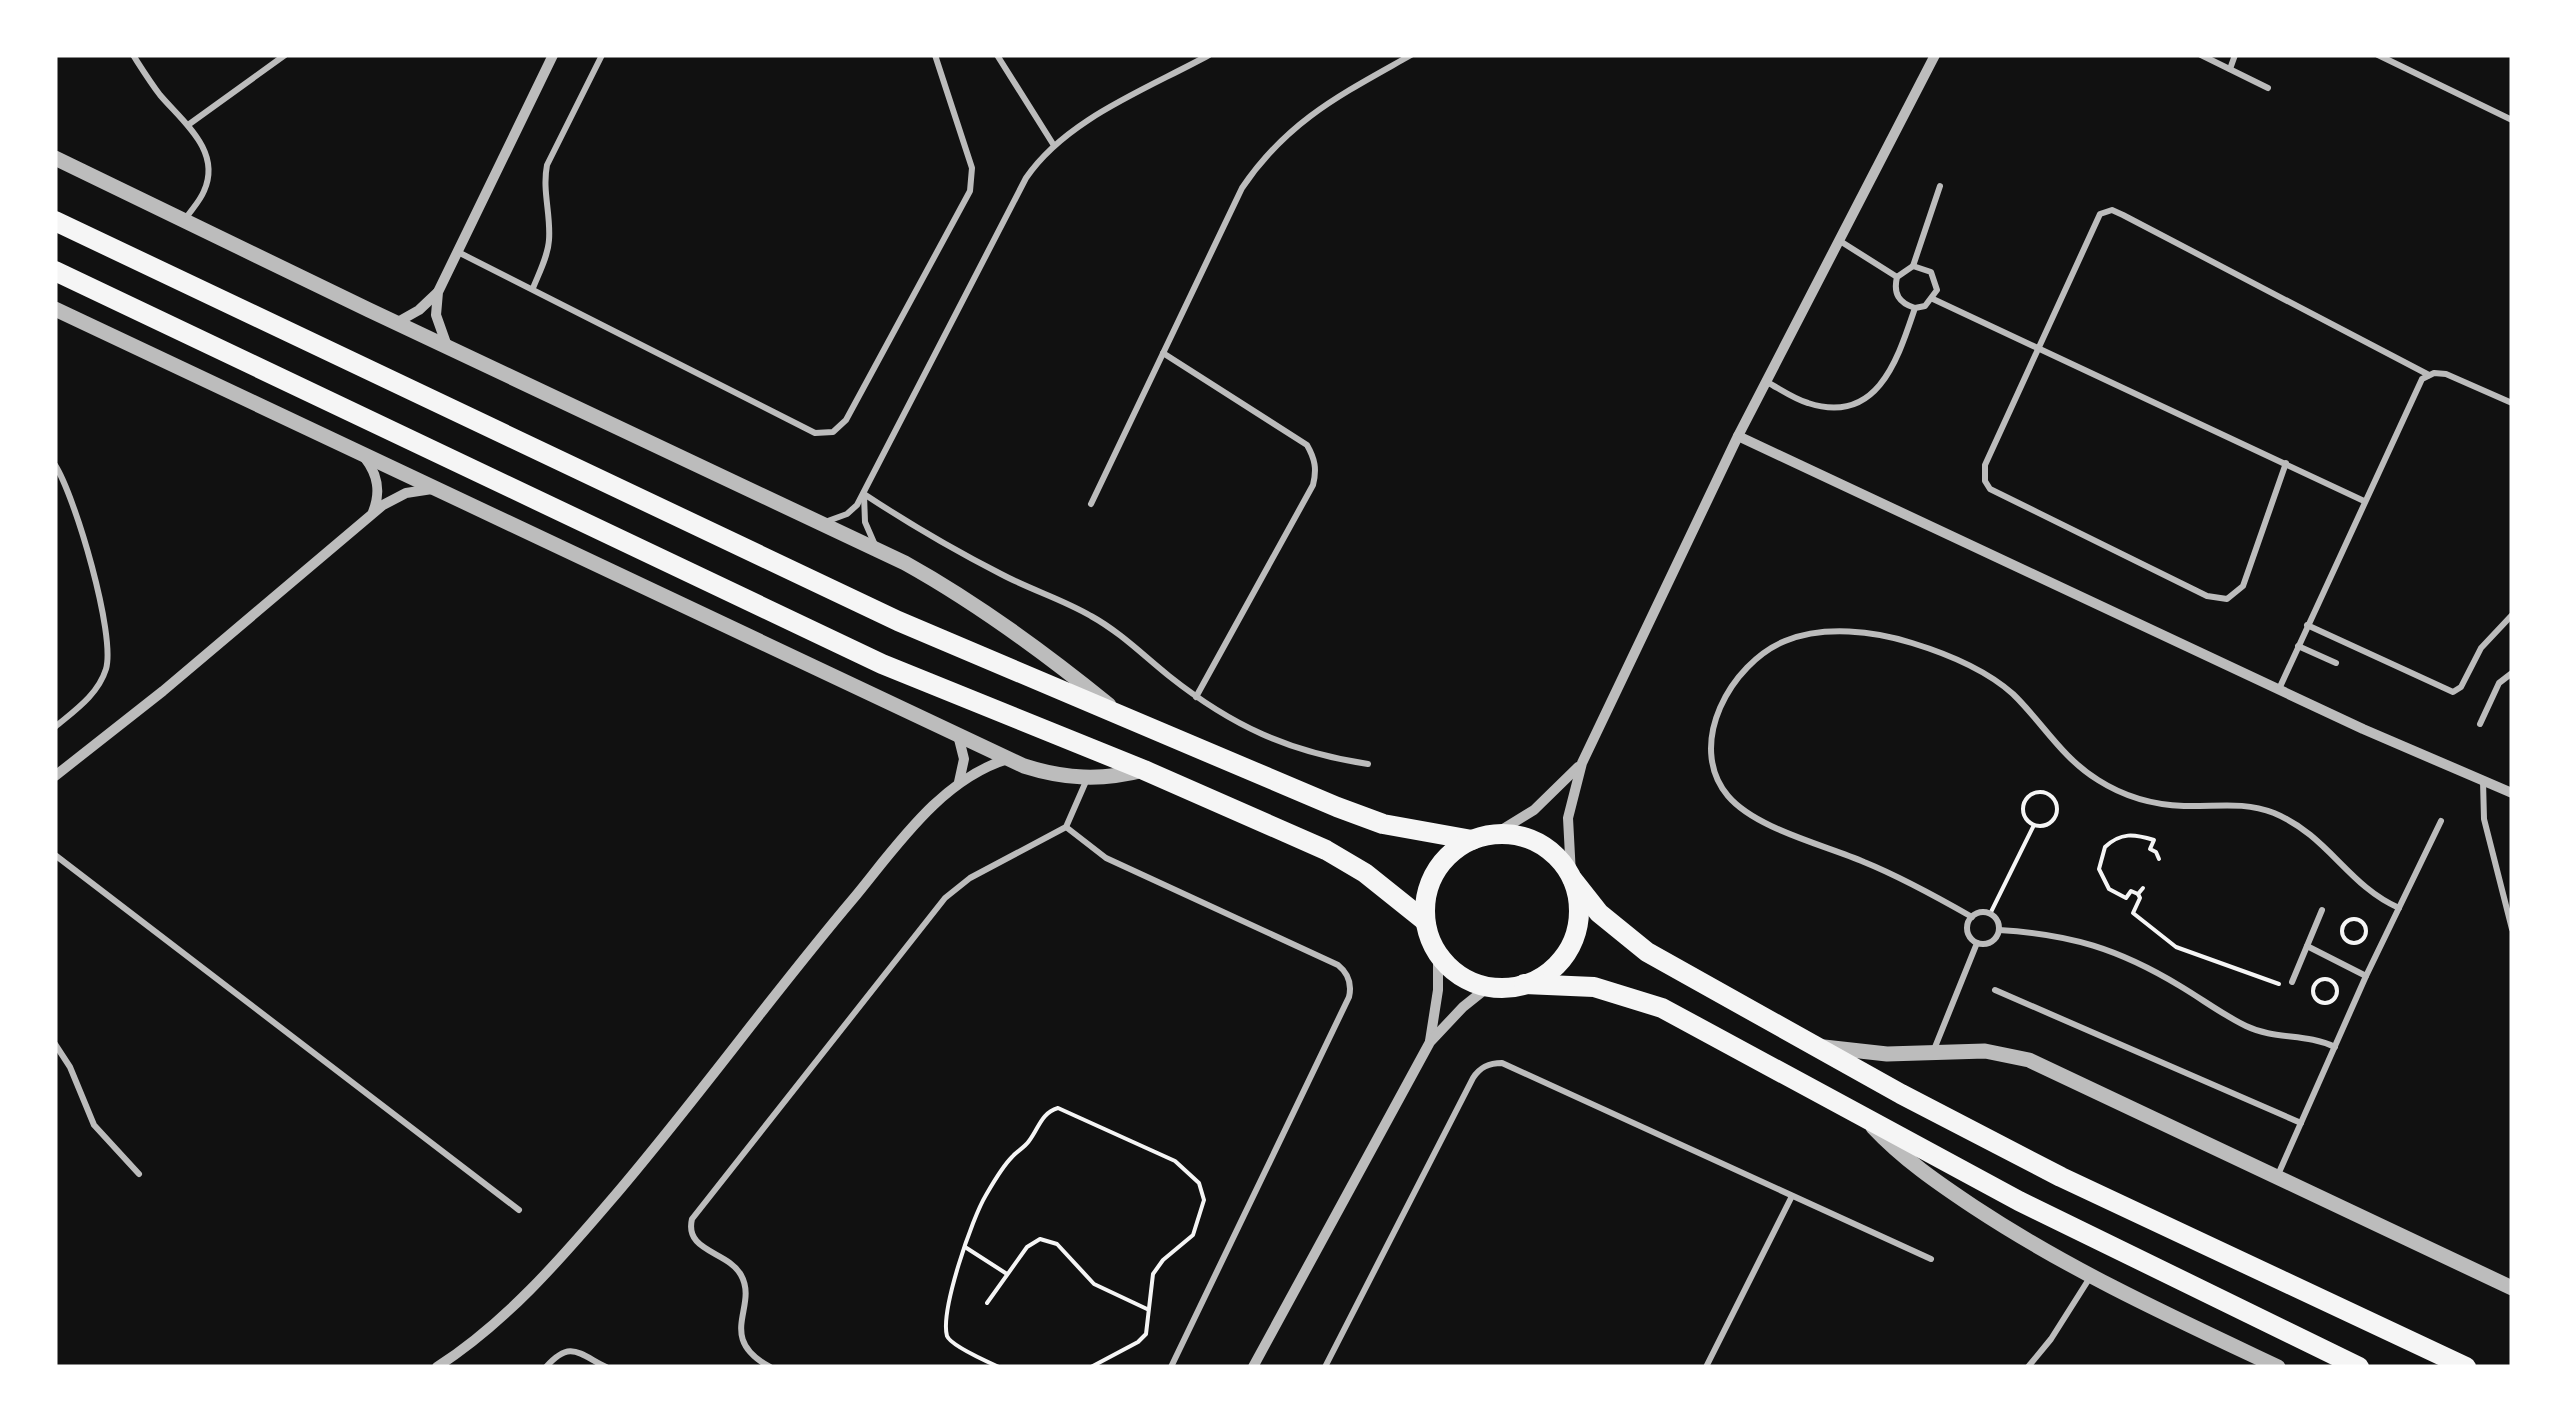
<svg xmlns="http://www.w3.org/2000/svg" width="2567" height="1422" viewBox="0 0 2567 1422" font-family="Barlow,sans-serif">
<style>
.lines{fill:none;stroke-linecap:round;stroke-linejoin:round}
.path{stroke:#f5f5f5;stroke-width:4}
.service{stroke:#bcbcbc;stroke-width:6}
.minor{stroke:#bcbcbc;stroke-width:10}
.tertiary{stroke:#bcbcbc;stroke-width:15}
.primary{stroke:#f5f5f5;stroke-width:20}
</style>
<rect width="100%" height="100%" fill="#111"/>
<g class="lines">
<g class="path">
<circle cx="2040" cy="809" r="17"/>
<path d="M2143,888L2138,894L2131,891L2126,898L2109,889L2099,869L2105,847C2121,832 2134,834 2154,840L2150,849L2156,852L2159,859"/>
<polyline points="2138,894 2140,898 2133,913 2176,947 2279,984"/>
<polyline points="1990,914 2034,825"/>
<circle cx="2354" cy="931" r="12"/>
<circle cx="2325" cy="991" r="12"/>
<polyline points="965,1247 1007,1274"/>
<polyline points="987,1303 1027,1247 1040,1239 1057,1244 1094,1284 1147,1309"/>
<path d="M999,1367C988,1362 951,1346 947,1336C940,1311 972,1218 986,1195C993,1183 1002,1167 1012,1157C1017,1151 1024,1148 1029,1141C1039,1128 1041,1113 1058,1108L1175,1161L1199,1183L1204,1200L1193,1235L1163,1260L1153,1274L1146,1334L1138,1342L1091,1367"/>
</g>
<g class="service">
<path d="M133,55C142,69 150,82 160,95C183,122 222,151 204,191C200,201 192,209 186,218"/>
<polyline points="997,55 1053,144"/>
<polyline points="2201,55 2268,88"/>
<polyline points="2378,55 2512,120"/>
<polyline points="2230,69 2235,55"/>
<polyline points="188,125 285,55"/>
<polyline points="1840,241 1897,277"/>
<polyline points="458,252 815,433 833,432 846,420 970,191 972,168 935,55"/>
<polyline points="1913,266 1940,186"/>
<path d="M533,288C539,273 548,256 549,240C551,214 542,191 547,165L602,55"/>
<polyline points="1933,299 2364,501"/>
<path d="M1163,353L1307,445C1315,459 1317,469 1313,485L1196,697"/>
<path d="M1767,382C1780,389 1794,399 1808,403C1878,426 1898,358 1915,308L1925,306L1937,290L1931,272L1913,266L1897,277C1893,294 1899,303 1915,308"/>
<polyline points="2286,463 2243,586 2227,599 2207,596 1990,489 1985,481 1985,465 2100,214 2112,210 2123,215 2429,375"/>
<path d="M55,465C75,496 116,635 106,669C98,695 74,711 55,727"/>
<path d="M864,494C908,523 954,550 1001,574C1031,590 1062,599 1091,616C1120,632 1144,656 1169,676C1232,726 1289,752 1368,764"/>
<polyline points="864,495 865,522 875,545"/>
<path d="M1091,504L1242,188C1288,120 1342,94 1411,55"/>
<path d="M825,522L847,514L857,505L1026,178C1066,119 1147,89 1209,55"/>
<polyline points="2307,625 2453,692 2461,687 2481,648 2512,615"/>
<polyline points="2298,646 2336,663"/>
<polyline points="2279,689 2422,379 2434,373 2446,374 2512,403"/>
<polyline points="2480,724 2499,683 2512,673"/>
<polyline points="2483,781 2484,819 2512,929"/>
<path d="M1066,827L1106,858L1338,965C1348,973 1352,984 1349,997L1171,1367"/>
<polyline points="55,855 519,1210"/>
<circle cx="1983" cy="928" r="16"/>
<path d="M1972,917C1937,897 1901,877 1864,862C1825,845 1756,829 1728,796C1685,745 1731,663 1785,641C1824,625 1874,631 1912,643C1948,654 1985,669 2013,694C2042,722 2062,758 2098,780C2123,796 2154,805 2184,806C2216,807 2243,801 2274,813C2329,836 2347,885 2399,908"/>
<path d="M1999,930C2070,934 2119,949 2180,986C2202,999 2223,1015 2246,1026C2275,1040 2306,1033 2335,1047"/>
<polyline points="2307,946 2366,976"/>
<polyline points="2292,982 2322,910"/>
<polyline points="1995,990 2301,1123"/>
<polyline points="55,1044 70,1067 94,1125 139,1174"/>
<polyline points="1933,1052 1977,943"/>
<polyline points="2277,1177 2366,976 2441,821"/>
<path d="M546,1367C570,1340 578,1353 606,1367"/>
<path d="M770,1367C715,1337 759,1307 741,1275C728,1251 684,1252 692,1219L945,898L970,878L1066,827L1087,779"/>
<path d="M1325,1367L1473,1078C1480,1067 1489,1063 1502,1063L1931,1259"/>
<polyline points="1706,1367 1792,1196"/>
<polyline points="2028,1367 2051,1339 2089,1279"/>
</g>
<g class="minor">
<polyline points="396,323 419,310 437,293"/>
<polyline points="447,346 436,315 438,292 553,55"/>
<polyline points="1738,436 2363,729 2512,793"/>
<path d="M365,458C378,475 381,492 373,512"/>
<polyline points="958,735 964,759 959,782"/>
<polyline points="55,776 163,691 383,505 406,493 432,489"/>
<polyline points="1495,834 1534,810 1578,767"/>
<polyline points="1571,875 1568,818 1582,763 1738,436 1935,55"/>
<polyline points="1430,1041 1438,990 1438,955"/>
<path d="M437,1367C505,1323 559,1261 611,1200C695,1102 770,997 853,899C896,847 941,779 1008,759"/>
<polyline points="1253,1367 1430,1042 1463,1007 1488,987"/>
</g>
<g class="tertiary">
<path d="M55,158L369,310L905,563C977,603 1045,653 1109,705"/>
<path d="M55,309L1024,766C1065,779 1101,781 1144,770"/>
<polyline points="1824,1047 1887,1054 1985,1051 2029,1060 2512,1288"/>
<path d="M1873,1127C1903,1159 1938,1183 1974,1207C2071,1271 2174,1318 2278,1367"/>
</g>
<g class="primary">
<polyline points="55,221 898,621 1337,807 1383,824 1472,840"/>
<polyline points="55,271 882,664 1144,770 1326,850 1365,873 1425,921"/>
<circle cx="1502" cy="911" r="77"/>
<polyline points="1573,880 1599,913 1647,952 1901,1094 2061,1177 2466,1367"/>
<polyline points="1524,984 1594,987 1662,1008 2019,1201 2359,1367"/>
</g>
</g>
<rect width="2567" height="1422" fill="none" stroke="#ffffff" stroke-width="115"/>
</svg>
